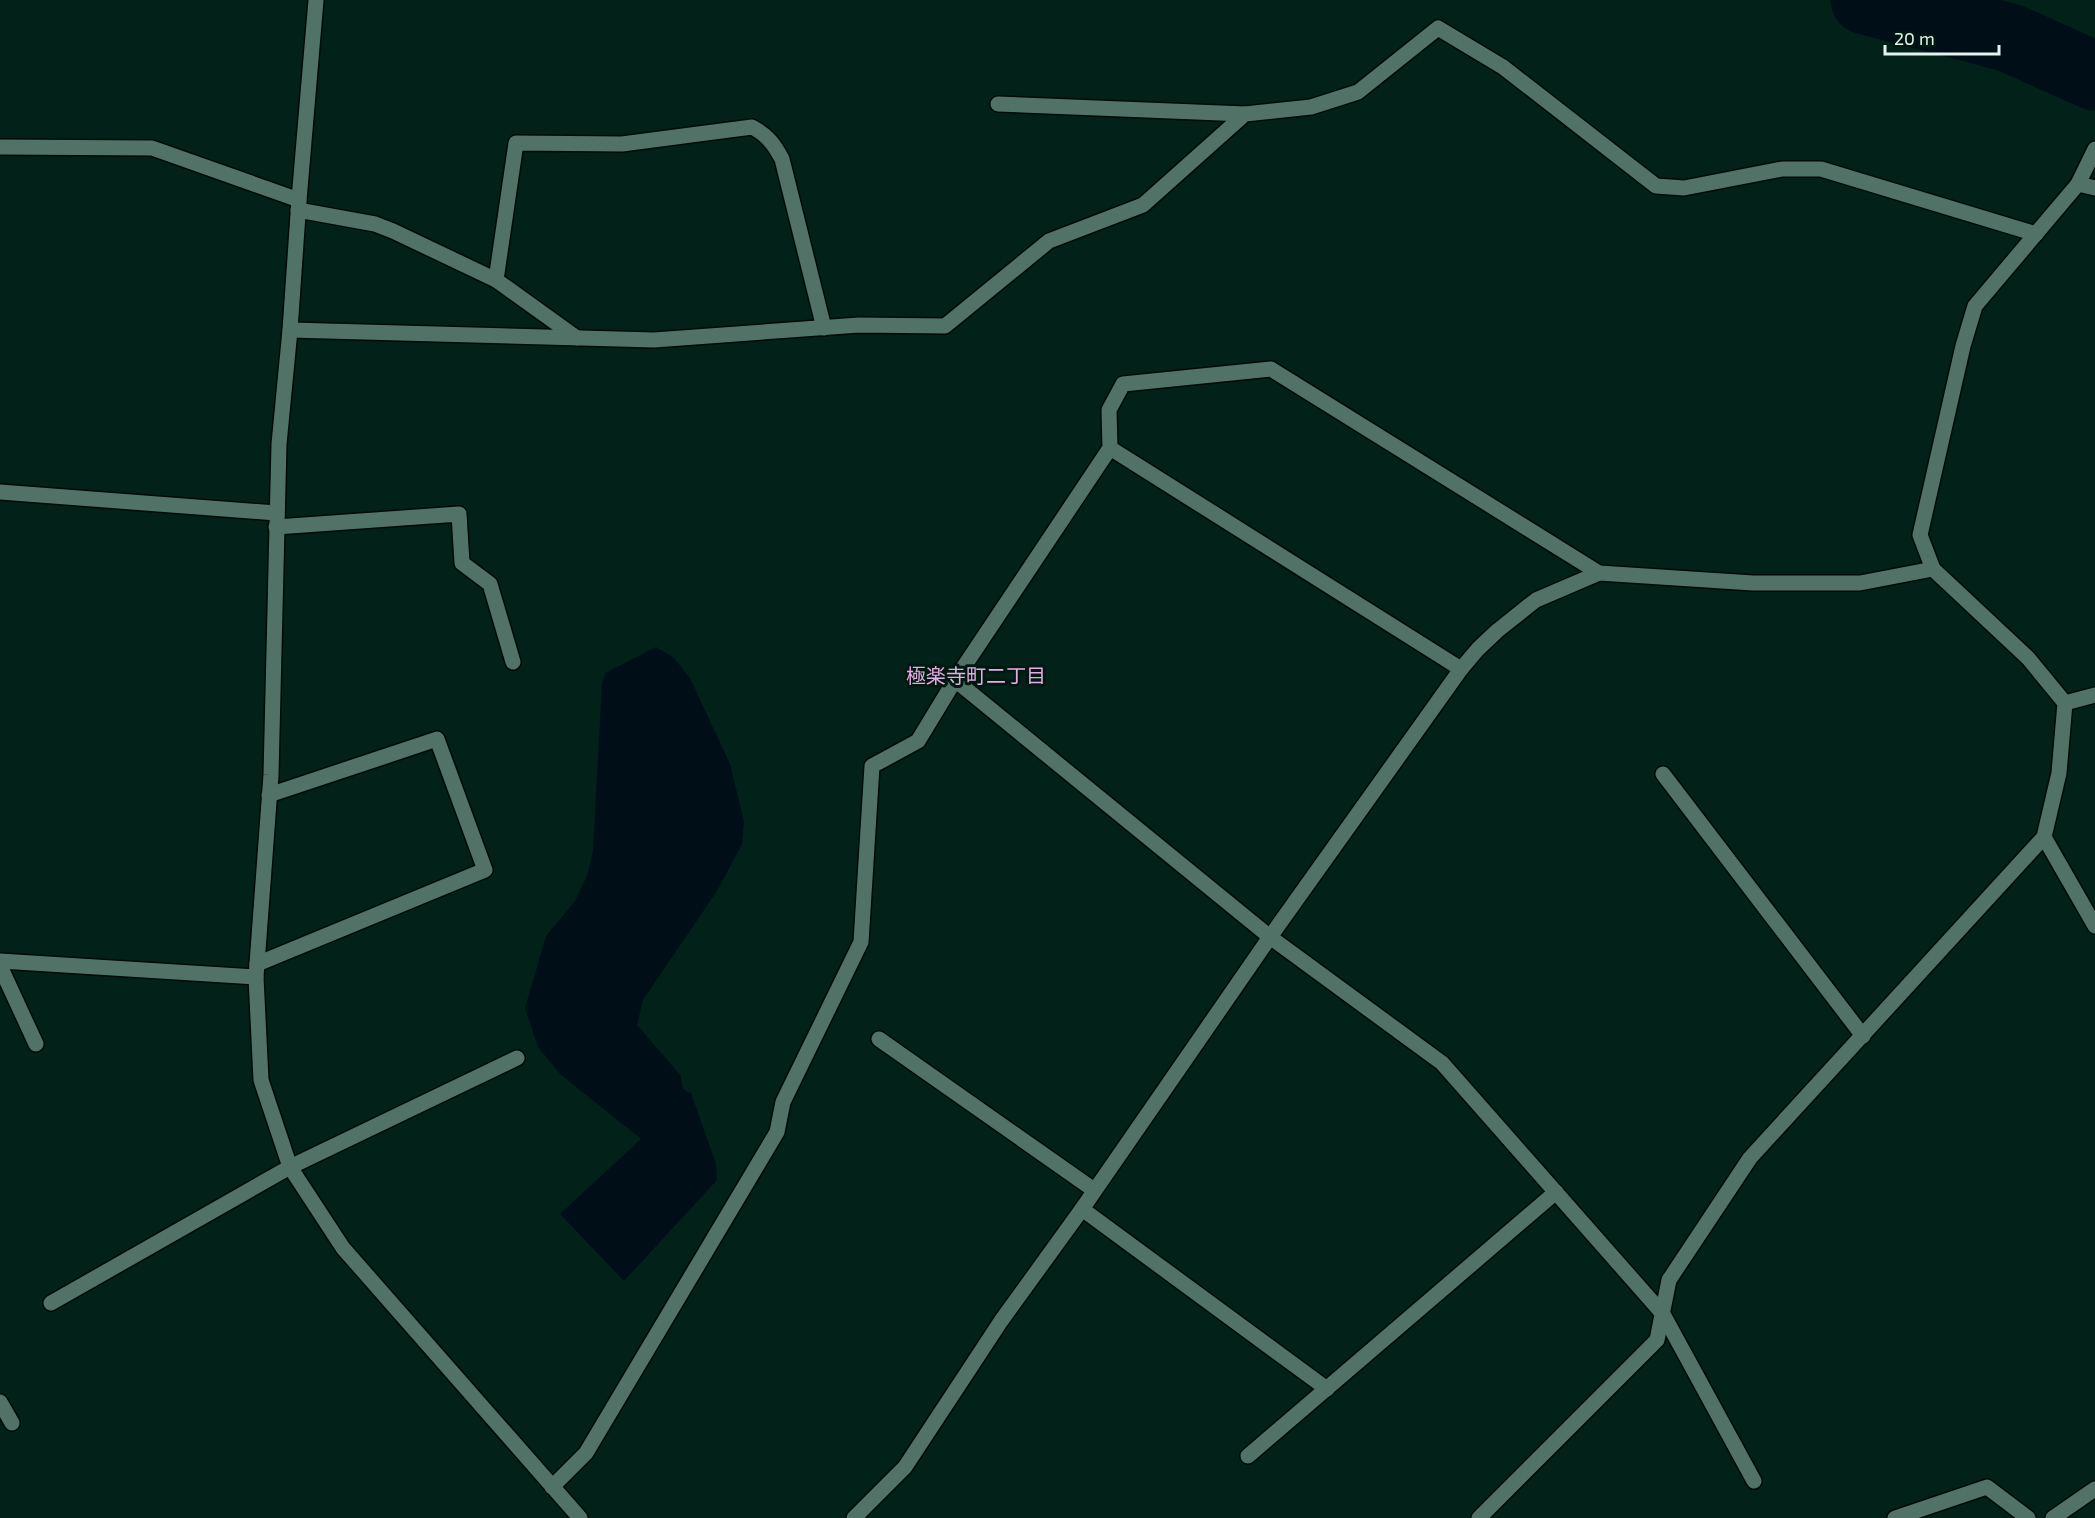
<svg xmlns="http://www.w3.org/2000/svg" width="2095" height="1518" viewBox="0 0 2095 1518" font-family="'Exo 2','Noto Sans JP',sans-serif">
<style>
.water{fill:#000e18}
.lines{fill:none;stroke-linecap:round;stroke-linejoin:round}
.river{stroke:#000e18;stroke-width:69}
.service-casing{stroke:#000a05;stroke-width:18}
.minor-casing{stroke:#000a05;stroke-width:18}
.service{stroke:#517266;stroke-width:15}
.minor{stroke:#517266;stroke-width:15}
.labels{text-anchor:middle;stroke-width:6;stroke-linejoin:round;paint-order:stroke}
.neighbourhood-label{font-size:20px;fill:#e6abe2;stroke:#001910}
</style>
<rect width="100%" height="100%" fill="#022219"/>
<path class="water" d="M656,647L673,657L690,678L730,764L744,822L742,844L717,891L643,1000L637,1025L681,1076C682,1084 682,1092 691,1093L716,1164L717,1180L624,1281L560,1214L641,1139L560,1074L538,1047L525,1008L546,936L575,901L587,876L593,850L602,684L605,673Z"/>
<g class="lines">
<polyline class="river" points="1865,0 2010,38 2095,76"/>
<defs>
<g id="service">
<polyline points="298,210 375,224 393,231 496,280 577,338"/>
<path d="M496,280L516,143L622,144L752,127C767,135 774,144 782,159L824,328"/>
<polyline points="2044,837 2095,926"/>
</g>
<g id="minor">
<polyline points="316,0 299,200 290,330 279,444 271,775 256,977 261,1080 290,1167 343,1248 580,1518"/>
<polyline points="998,104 1245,114"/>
<polyline points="0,147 152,148 299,200"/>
<polyline points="2078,184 2095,188"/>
<polyline points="290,330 654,340 859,325 945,326 1049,241 1143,205 1245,114 1311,107 1358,92 1438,28 1503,67 1656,186 1684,188 1782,169 1821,169 2036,234"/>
<polyline points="1110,448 1461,669"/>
<polyline points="0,492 276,513"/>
<polyline points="276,527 459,514 462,563 490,584 513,662"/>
<polyline points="955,680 1270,937 1442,1063 1663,1314 1754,1481"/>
<polyline points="2065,703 2095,695"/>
<polyline points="1663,774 1863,1036"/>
<polyline points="0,961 256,977"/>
<polyline points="257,964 485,870 437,739 269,795"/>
<polyline points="0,966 36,1044"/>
<polyline points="879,1039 1094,1190"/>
<polyline points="1082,1209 1327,1389"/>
<polyline points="51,1303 290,1167 517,1058"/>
<polyline points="0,1402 12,1423"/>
<polyline points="1248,1456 1556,1192"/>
<polyline points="552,1487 586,1453 777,1132 783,1102 861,942 872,766 918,741 955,680 1110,448 1109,410 1123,384 1271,369 1599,573"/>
<polyline points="854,1518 905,1467 1001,1321 1082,1209 1270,937 1461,669 1478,649 1497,631 1536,600 1599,573 1753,583 1860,583 1933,569"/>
<polyline points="1479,1518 1657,1340 1669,1280 1750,1158 2044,837 2059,773 2065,703 2028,658 1933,569 1920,535 1963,346 1975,306 2078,184 2095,149"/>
<polyline points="1895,1518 1987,1487 2028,1518"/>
<polyline points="2053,1518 2095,1489"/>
</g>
</defs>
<use href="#service" class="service-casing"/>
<use href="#minor" class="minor-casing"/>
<use href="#service" class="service"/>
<use href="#minor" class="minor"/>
</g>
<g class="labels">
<g class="neighbourhood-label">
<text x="976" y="683">極楽寺町二丁目</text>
</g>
</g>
<path d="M1885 45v9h114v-9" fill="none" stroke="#e2f4ed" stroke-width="3"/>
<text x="1894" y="45" font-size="18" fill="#e2f4ed" stroke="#001910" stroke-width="4.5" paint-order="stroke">20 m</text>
</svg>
